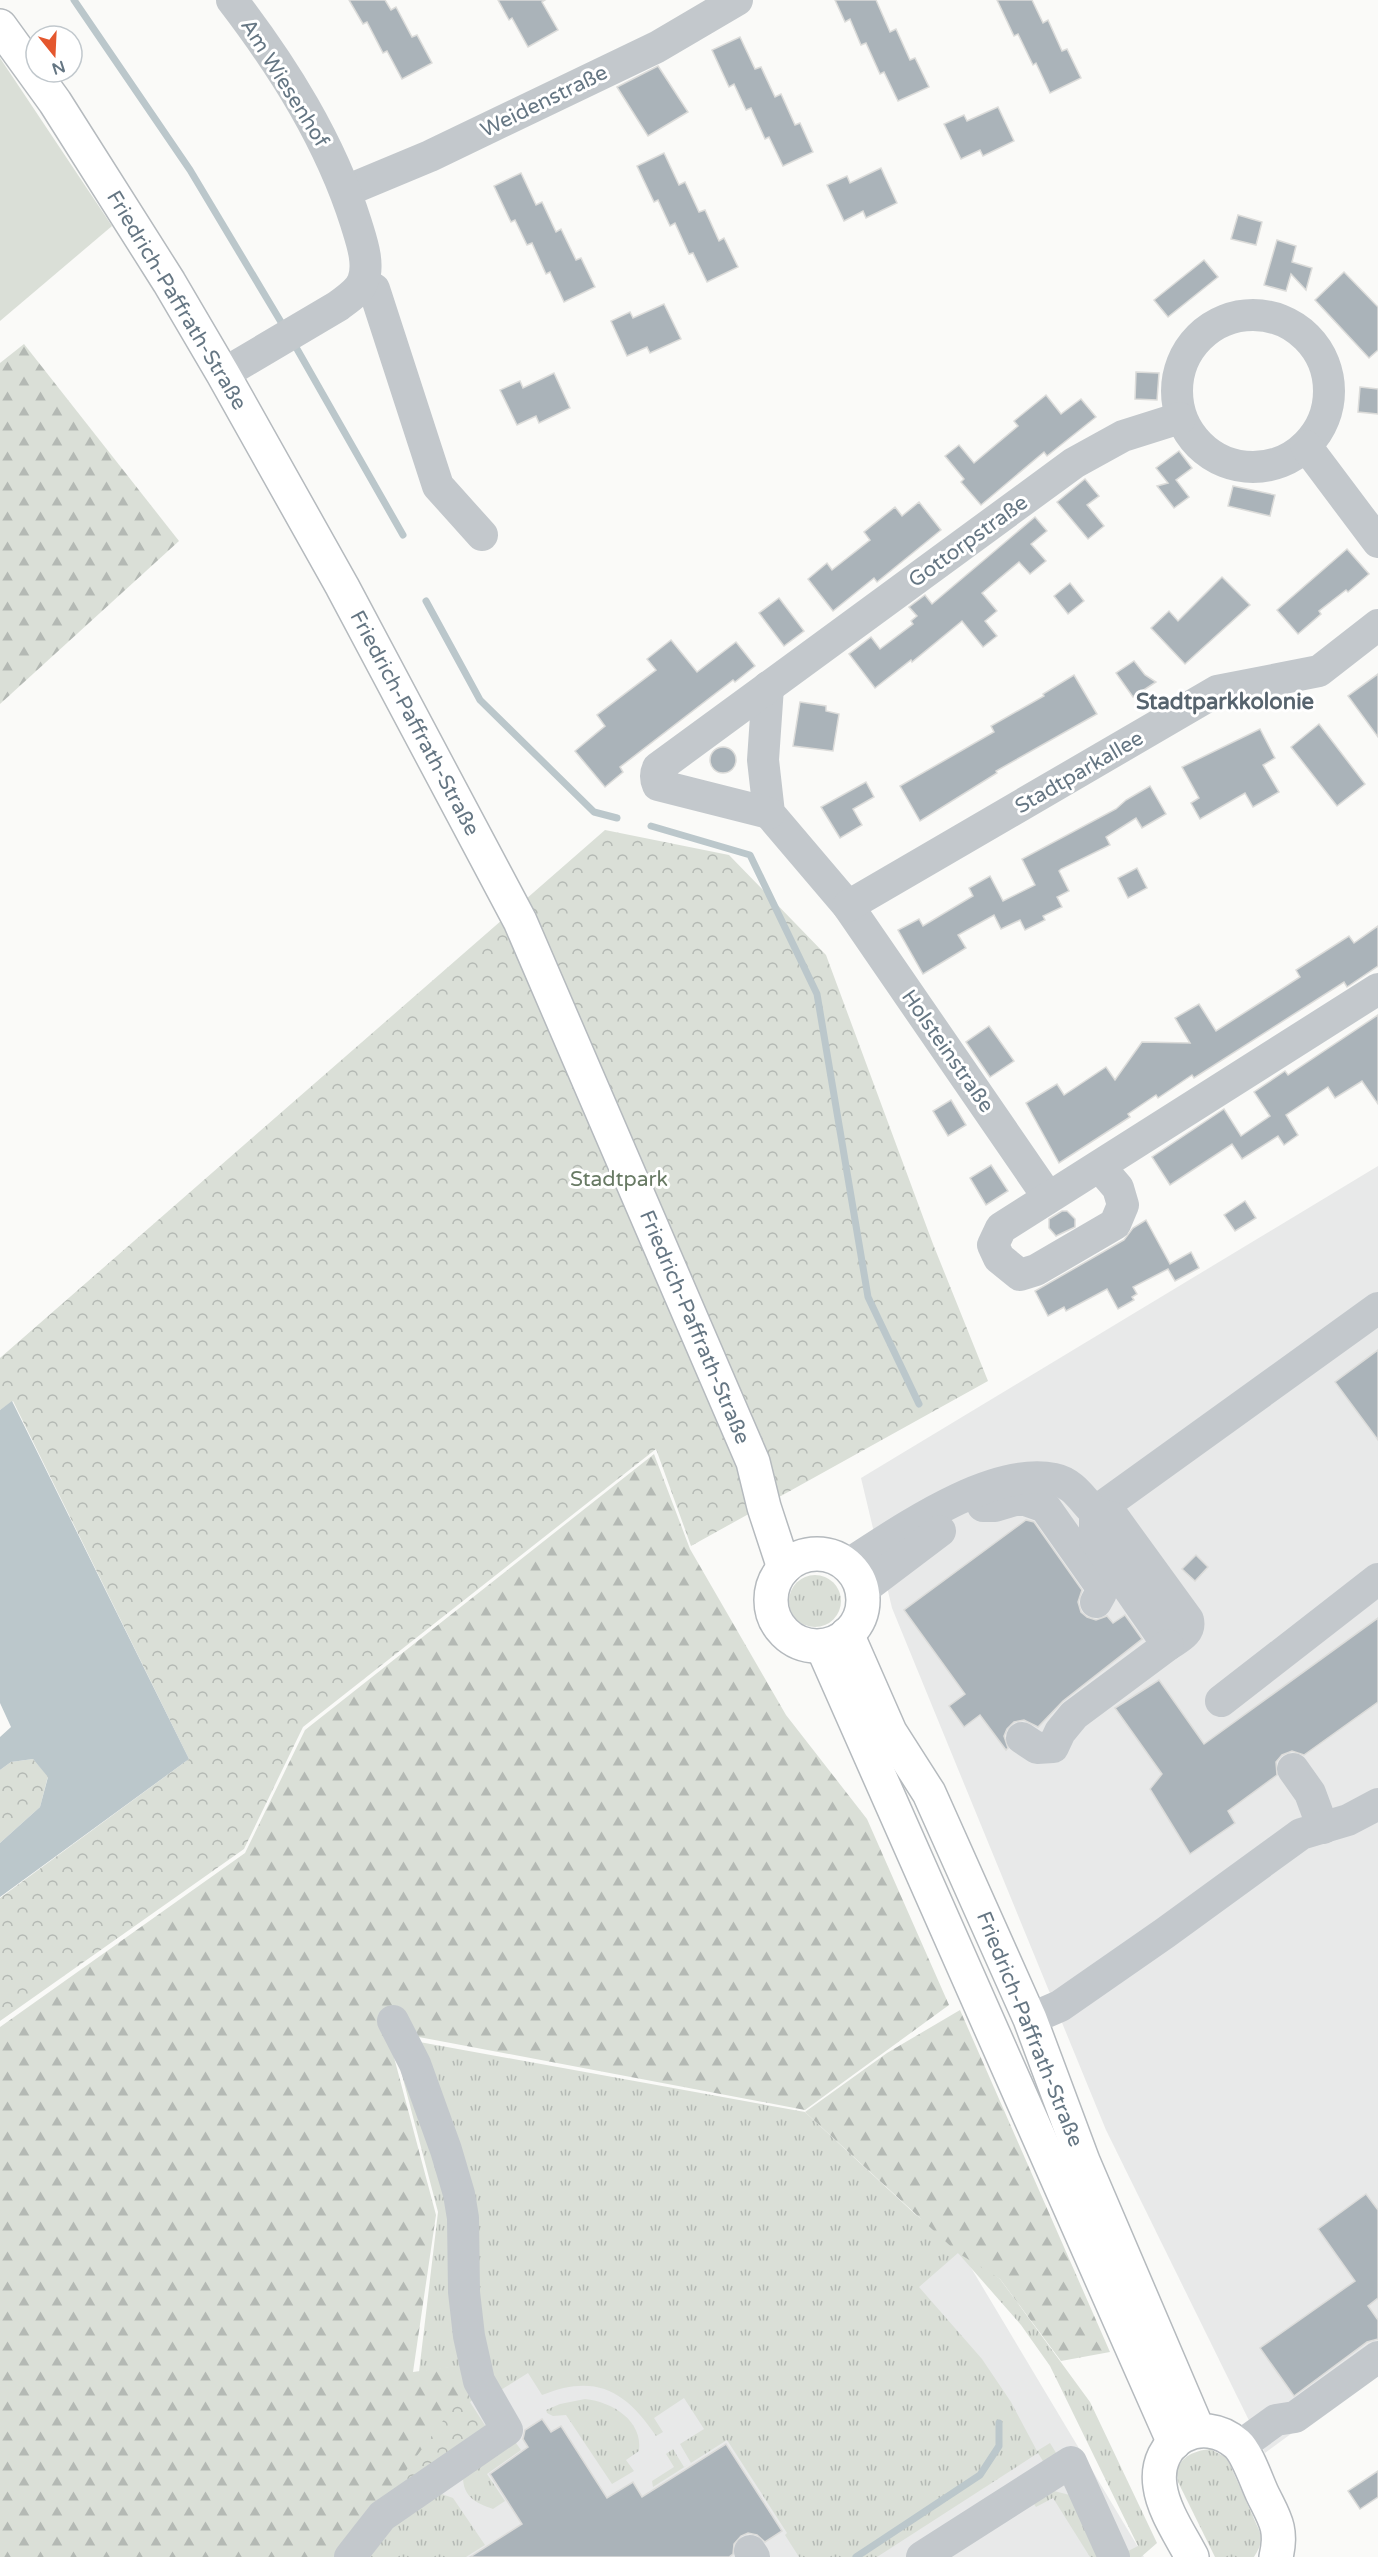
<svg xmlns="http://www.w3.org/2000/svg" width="1378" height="2557" viewBox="0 0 1378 2557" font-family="'Varela Round',sans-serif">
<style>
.built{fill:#e8e9e9}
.grass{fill:url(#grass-tufts)}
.forest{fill:url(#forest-firs)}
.park{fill:url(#park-crowns)}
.garden{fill:#dadfd7}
.water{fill:#bbc7cb}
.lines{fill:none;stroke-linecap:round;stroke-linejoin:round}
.stream{stroke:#bbc7cb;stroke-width:7}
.building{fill:#aab3b9;stroke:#dcdcda;stroke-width:1.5}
.major-casing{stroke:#b5babe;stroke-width:36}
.minor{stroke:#c3c8cc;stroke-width:32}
.major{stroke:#fff;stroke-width:33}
.labels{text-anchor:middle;stroke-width:6;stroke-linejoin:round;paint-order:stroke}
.street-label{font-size:21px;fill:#657683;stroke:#fff}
.park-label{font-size:21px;fill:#687a64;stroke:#fff}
.neighbourhood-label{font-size:22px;font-weight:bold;fill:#57646e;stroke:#fff}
</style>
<defs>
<pattern id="grass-tufts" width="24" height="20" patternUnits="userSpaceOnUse" patternTransform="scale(1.5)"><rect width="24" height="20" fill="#dadfd7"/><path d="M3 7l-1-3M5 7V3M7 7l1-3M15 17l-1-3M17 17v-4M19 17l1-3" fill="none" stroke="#b4b9b4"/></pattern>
<pattern id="forest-firs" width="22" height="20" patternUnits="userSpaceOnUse" patternTransform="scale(1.5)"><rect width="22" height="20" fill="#dadfd7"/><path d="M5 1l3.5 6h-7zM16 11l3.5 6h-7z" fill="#b4b9b4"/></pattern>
<pattern id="park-crowns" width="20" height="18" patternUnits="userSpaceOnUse" patternTransform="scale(1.5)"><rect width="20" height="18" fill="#dadfd7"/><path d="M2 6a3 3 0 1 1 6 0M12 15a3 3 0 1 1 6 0" fill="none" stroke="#b4b9b4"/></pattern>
</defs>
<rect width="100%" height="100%" fill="#fafaf8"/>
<g class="built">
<polygon points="1378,1166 1378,2370 1265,2453 1106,2130 892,1608 861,1478"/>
<polygon points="961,2251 1144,2557 280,2557 439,2358"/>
</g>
<g class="grass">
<circle cx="815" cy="1601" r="26"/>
<path d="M392,2037L805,2112L915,2214L1000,2279L1090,2402L1157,2543L1141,2557H1128L1124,2553L1138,2546L1050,2366L1021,2325L958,2253L919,2287L982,2359L1011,2402L1037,2451L1050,2443L1058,2456L1046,2466L1038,2453L877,2557H799L785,2535L787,2533L727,2440L653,2487L652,2481L674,2467L666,2454L673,2449L684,2467L691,2463L680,2444L704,2429L684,2398L654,2418L663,2432L656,2436C626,2391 596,2373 542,2395L528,2373L493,2395L477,2363L419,2372L438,2212Z"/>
<path d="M585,2399C613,2402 643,2421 639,2451L626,2460L634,2471L612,2484L566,2415L553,2416L547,2413L546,2410L560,2404Z"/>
<path d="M511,2436L521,2450L487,2474L505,2501L493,2509C476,2503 463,2497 463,2477Z"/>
<path d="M1210,2449L1227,2458L1259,2530C1263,2541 1260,2547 1254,2557H1215L1178,2482C1173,2460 1191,2451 1210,2449Z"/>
<polygon points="1050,2490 1074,2496 1105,2557 1090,2557 1053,2498 1036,2507 1034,2504"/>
<polygon points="436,2492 453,2498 485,2545 466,2557 355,2557"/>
</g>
<g class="forest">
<polygon points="24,344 179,541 0,704 0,363"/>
<polygon points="654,1454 690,1549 786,1715 867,1819 949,2005 805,2110 387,2031 436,2215 413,2372 478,2363 484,2381 342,2557 0,2557 0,2027 245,1853 305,1730"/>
<polygon points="960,2010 1110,2352 1061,2361 1000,2279 958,2253 805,2112 887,2053"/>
</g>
<g class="park">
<polygon points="605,830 729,855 826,955 933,1244 988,1381 691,1546 656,1449 303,1727 244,1849 0,2021 0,1898 189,1759 13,1401 0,1410 0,1358"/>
<polygon points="33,1759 48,1776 40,1807 0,1843 0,1770 11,1762"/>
<polygon points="474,2379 478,2396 470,2402 490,2433 373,2515"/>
</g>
<polygon class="garden" points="0,58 112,226 0,321"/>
<polygon class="water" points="12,1401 189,1759 0,1897 0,1843 40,1807 48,1777 33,1759 11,1762 0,1770 0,1737 11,1727 0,1703 0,1410"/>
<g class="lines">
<g class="stream">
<polyline points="74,0 190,170 284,327"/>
<polyline points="293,342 403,535"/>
<polyline points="426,601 480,700 594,812 617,818"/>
<polyline points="651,826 750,855 817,994 868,1297 919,1404"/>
<polyline points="856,2557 980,2475 999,2446 999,2423"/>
</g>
</g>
<g class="building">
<polygon points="349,0 385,0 391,10 396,7 412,37 417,35 432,63 402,79 387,51 383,53 367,22 363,24"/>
<polygon points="498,0 545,0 542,2 558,30 528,47 512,18 509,20"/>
<polygon points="835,0 876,0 890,32 896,29 910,60 915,58 929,87 898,101 884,72 880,74 866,43 861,45 850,19 845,22"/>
<polygon points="997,0 1032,0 1043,23 1048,20 1062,51 1067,49 1081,78 1050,93 1036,63 1033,65 1018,34 1014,36"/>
<polygon points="740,37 755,69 761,67 775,97 781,94 795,125 800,123 813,152 783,166 769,137 765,139 751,108 746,110 734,84 729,87 712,50"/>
<polygon points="658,66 688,112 648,136 617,87"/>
<polygon points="998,107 1014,141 983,156 980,150 961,159 944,124 964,115 967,121"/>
<polygon points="664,153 679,185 685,182 699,212 705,210 719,241 724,238 738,267 707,282 693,253 689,254 675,223 670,226 658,200 654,202 637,166"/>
<polygon points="881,168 897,203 866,218 863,211 844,221 827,185 847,176 850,183"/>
<polygon points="521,173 536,205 542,202 556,232 561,229 576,260 581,258 595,287 564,302 550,272 546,274 532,243 527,245 515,220 511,222 494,186"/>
<polygon points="1238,215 1262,222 1256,245 1231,239"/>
<polygon points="1277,240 1296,246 1292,262 1312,268 1306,290 1291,274 1286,291 1264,285"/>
<polygon points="1204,260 1218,277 1168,317 1154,300"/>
<polygon points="1344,272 1378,307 1378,350 1369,358 1315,300"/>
<polygon points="664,304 681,339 650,353 647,347 627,356 611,321 630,312 633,318"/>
<polygon points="1136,372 1159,373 1157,400 1135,399"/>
<polygon points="554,373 570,408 539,423 536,416 517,425 500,390 520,381 523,388"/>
<polygon points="1360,387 1378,389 1378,414 1358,412"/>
<polygon points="1046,395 1061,414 1081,399 1096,417 1047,456 1044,452 981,505 961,482 964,479 945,456 959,445 974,463 1018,426 1014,421"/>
<polygon points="1179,451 1192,468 1176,480 1189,497 1174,508 1157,486 1168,483 1156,468"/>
<polygon points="1085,479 1099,496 1087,505 1104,526 1088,539 1057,502"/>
<polygon points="1233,486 1275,495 1270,516 1228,506"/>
<polygon points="919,502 941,530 877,582 874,578 833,611 808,579 827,563 832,570 870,540 864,532 895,507 902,516"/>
<polygon points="1035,517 1047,531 1031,544 1046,561 1030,574 1019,562 982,593 997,611 985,621 997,636 983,647 962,621 912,662 911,660 875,688 849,654 871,637 880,649 913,624 911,621 917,616 909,607 925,595 932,604"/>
<polygon points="1347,549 1369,574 1348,592 1346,590 1319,611 1321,614 1298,634 1277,610"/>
<polygon points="1222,577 1250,605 1185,664 1151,628 1169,611 1178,621"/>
<polygon points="1070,583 1084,601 1068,614 1054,596"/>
<polygon points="779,598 804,631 784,646 759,613"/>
<polygon points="671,640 697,672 736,642 755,666 735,682 733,680 620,767 623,772 605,787 575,751 605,726 597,715 656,670 647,659"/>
<polygon points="1134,661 1145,675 1156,682 1133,697 1116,673"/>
<polygon points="1378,674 1378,737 1348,696"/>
<polygon points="1074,675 1097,714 996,771 997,773 920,821 900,786 994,732 991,726 1044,696 1043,694"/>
<polygon points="800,702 826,706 826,711 839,714 833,751 793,746"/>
<polygon points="1319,724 1365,784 1337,806 1291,747"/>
<polygon points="1260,729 1275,758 1263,765 1279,792 1253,807 1245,793 1200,819 1191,803 1199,798 1182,767"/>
<circle cx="723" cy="760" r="13"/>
<polygon points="866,782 874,797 853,809 862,825 840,838 821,807"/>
<polygon points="1150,786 1166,814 1142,828 1136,818 1106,837 1110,845 1061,869 1059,871 1069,891 1057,897 1062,907 1043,916 1045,920 1025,930 1020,920 1001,929 994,915 958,935 966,948 923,974 898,930 919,919 923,926 973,896 969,888 990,876 1003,901 1035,885 1022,859 1116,809 1126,800"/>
<polygon points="1137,868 1147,888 1128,898 1118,878"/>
<polygon points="1378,926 1378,966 1347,987 1344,982 1194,1078 1192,1075 1158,1098 1156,1095 1128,1114 1130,1117 1059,1163 1026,1103 1057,1084 1064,1095 1106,1067 1115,1080 1142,1042 1190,1043 1175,1018 1199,1004 1216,1031 1300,977 1296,970 1349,936 1354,943"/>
<polygon points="1378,1015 1378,1104 1362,1081 1335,1098 1328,1087 1286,1115 1298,1135 1284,1145 1278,1136 1242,1159 1232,1144 1170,1185 1152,1157 1224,1109 1241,1136 1270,1116 1254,1092 1285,1071 1288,1075"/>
<polygon points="989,1026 1014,1061 990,1077 966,1042"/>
<polygon points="951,1100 966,1125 948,1136 933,1111"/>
<polygon points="991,1165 1008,1191 986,1205 970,1178"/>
<polygon points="1245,1201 1256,1218 1235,1231 1224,1215"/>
<polygon points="1062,1211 1067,1211 1075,1219 1075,1227 1056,1236 1049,1228 1049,1219"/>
<polygon points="1146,1220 1170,1264 1191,1252 1199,1268 1175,1281 1168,1269 1133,1287 1137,1294 1132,1297 1134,1300 1118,1309 1107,1289 1066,1311 1064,1307 1048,1316 1035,1291 1124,1240 1133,1228"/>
<polygon points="1378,1350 1378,1440 1335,1382"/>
<polygon points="1026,1520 1034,1522 1082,1590 1078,1602 1081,1612 1087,1617 1096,1620 1107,1616 1113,1623 1125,1615 1142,1639 1063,1701 1038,1727 1024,1720 1014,1722 1007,1729 1004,1736 1008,1748 1006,1750 980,1715 964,1727 949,1706 965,1694 904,1610"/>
<polygon points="1196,1555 1208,1567 1195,1581 1182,1569"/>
<polygon points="1378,1618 1378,1702 1304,1755 1292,1751 1282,1755 1276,1762 1277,1775 1228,1811 1235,1823 1190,1854 1150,1789 1162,1774 1115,1708 1159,1680 1204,1744"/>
<polygon points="1366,2194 1378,2210 1378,2298 1368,2306 1378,2320 1378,2339 1367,2342 1294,2396 1260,2348 1355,2281 1318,2229"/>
<polygon points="542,2419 551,2432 561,2426 607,2498 633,2482 642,2497 726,2444 782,2531 765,2542 757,2535 748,2533 741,2536 734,2544 733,2554 729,2557 470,2557 522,2524 490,2474 528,2447 523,2439 525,2430"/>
<polygon points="1378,2471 1378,2497 1360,2509 1348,2491"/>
</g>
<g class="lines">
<defs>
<g id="major">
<polyline points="0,26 55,102 169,282 223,374 342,586 520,921 753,1462 764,1507 784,1568"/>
<circle cx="817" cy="1600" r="46"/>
<polyline points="847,1634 890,1732 929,1793 1030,2019 1083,2161 1198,2430"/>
<polyline points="822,1646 1174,2443"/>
<path d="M1192,2557C1181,2536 1163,2510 1160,2486C1153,2440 1202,2413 1237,2444C1247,2453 1256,2480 1262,2493C1274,2518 1283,2528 1276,2557"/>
</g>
</defs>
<use href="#major" class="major-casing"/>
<g class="minor">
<polyline points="346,191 430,156 657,47 737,0"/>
<polyline points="363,283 374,289 438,486 482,535"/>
<circle cx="1253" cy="391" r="76"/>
<path d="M223,374L338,306C347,299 359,292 363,281C370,263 361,240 356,223C330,141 284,68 232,0"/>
<polyline points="1306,446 1378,542"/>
<polyline points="768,687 763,760 769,813 848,906 1048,1197"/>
<path d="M769,813L658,785C655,778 655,774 658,768L1074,463L1123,436L1180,418"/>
<polyline points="848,906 1217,691 1319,671 1378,625"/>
<polyline points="1100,1167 1118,1188 1123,1205 1115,1224 1036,1270 1020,1275 999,1258 993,1245 1001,1228 1378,989"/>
<polyline points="983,1506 995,1506 1015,1500 1025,1500 1045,1507 1100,1585 1101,1593 1096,1602"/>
<polyline points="1095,1512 1378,1308"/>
<path d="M847,1565C899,1532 991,1466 1054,1479C1073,1483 1081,1498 1093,1510C1098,1515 1108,1516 1114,1518L1188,1620C1191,1633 1178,1638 1168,1645L1095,1540V1512"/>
<polyline points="862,1590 940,1531"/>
<polyline points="1221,1701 1378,1579"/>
<polyline points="1022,1738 1037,1748 1053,1747 1060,1732 1074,1715 1168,1645"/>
<polyline points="1293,1769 1310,1793 1323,1828"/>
<polyline points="1030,2019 1060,2006 1165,1933 1301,1834 1348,1820 1378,1804"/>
<polyline points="1240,2446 1276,2420 1295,2417 1378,2357"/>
<polyline points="750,2551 754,2557"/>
<polyline points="350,2557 382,2516 507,2430 479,2381 469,2336 464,2292 463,2218 459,2194 446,2150 415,2064 393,2021"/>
<polyline points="922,2557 1071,2462 1114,2557"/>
</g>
<use href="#major" class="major"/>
</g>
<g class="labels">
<g class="street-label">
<text transform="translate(285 83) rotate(58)" y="7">Am Wiesenhof</text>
<text transform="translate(544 101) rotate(-26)" y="7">Weidenstraße</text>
<text transform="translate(177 300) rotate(59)" y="7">Friedrich-Paffrath-Straße</text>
<text transform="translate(968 541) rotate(-36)" y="7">Gottorpstraße</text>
<text transform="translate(415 723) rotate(62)" y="7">Friedrich-Paffrath-Straße</text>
<text transform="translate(1079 772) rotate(-30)" y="7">Stadtparkallee</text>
<text transform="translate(948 1051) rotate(55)" y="7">Holsteinstraße</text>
<text transform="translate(695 1327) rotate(67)" y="7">Friedrich-Paffrath-Straße</text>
<text transform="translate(1030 2029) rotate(68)" y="7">Friedrich-Paffrath-Straße</text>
</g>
<g class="park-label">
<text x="619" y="1186">Stadtpark</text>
</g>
<g class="neighbourhood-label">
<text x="1225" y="709">Stadtparkkolonie</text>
</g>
</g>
<g transform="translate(54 54) rotate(162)"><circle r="28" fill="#ffffff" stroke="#c1c8cd" stroke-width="1.5"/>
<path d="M0-4.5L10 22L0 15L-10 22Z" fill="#e4572e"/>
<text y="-9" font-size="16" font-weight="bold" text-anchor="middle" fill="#657683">N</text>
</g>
</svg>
